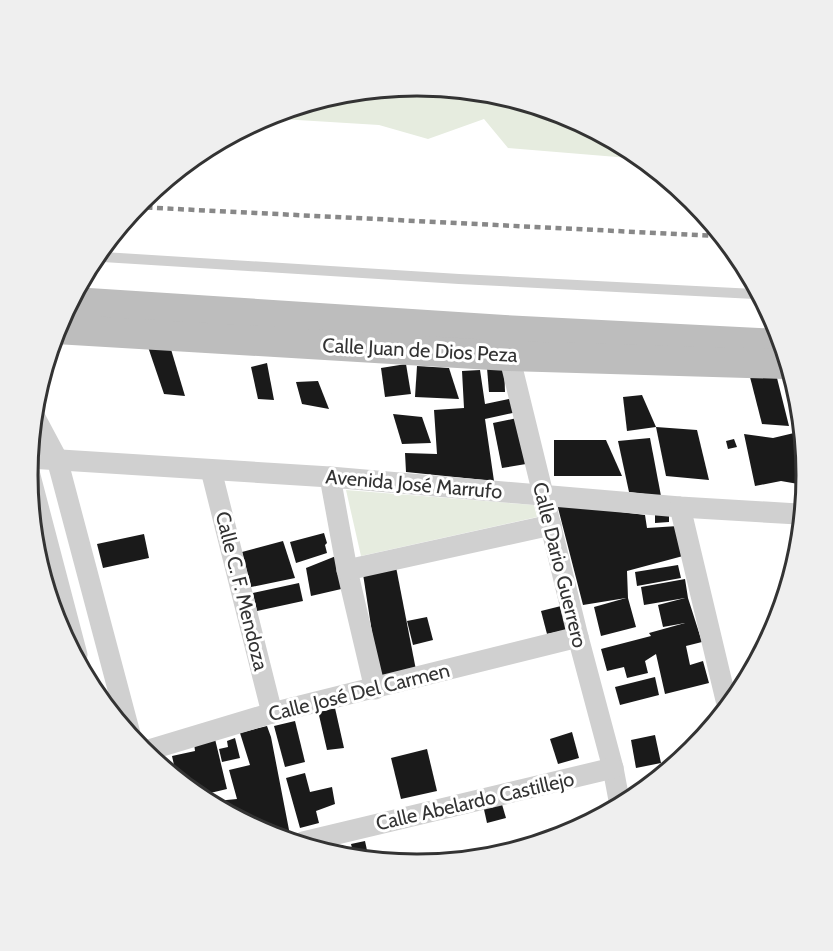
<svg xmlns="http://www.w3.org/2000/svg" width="833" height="951" viewBox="0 0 833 951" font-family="Cabin,sans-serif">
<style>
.green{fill:#e6ecdf}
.building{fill:#1a1a1a}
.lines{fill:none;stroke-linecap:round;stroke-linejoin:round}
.service{stroke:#d0d0d0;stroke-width:10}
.minor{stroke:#d0d0d0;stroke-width:21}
.secondary{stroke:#bdbdbd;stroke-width:30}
.rail{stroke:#888;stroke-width:4.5;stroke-dasharray:6 4.5;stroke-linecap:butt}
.labels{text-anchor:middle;stroke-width:6;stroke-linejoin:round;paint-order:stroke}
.street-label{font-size:20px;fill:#333;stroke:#fff}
.rim{fill:none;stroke:#333;stroke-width:3}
</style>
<rect width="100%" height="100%" fill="#fff"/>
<g class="green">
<polygon points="417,86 566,116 629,158 508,148 484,119 428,139 379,125 265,118"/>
<polygon points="346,490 534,505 537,517 361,556"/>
</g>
<g class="building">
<polygon points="147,344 170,346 185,396 164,394"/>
<polygon points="267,363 274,400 258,399 251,367"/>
<polygon points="406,364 411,394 385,397 381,368"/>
<polygon points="417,366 449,368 459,399 415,397"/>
<polygon points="504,367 505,392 489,392 487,368"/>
<polygon points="480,370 485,404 514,398 517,412 485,419 494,481 406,472 405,453 437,454 434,410 464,408 462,371"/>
<polygon points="775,370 789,426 762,424 750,377"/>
<polygon points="318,381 329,409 302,404 296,382"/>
<polygon points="642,395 656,427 627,431 623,397"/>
<polygon points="393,414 422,417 431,443 402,444"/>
<polygon points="517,418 526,464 502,468 493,423"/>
<polygon points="656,427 697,430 709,480 666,476"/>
<polygon points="794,433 798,434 806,476 804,485 781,481 755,486 744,434 773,438"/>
<polygon points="650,438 661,496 629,492 618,441"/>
<polygon points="734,439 737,447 728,449 726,441"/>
<polygon points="554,440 606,440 622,476 554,476"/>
<polygon points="557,504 645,515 647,528 678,526 683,556 627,571 628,598 636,627 601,636 594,607 626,598 583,605"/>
<polygon points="655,511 669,512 669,522 655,523"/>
<polygon points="324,533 327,543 325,545 327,553 296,563 290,542"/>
<polygon points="144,534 149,558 103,568 97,544"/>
<polygon points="283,541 295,578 251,587 242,552"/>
<polygon points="341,554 350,587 311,596 306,568"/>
<polygon points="678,565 681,578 637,586 635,572"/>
<polygon points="396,567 416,670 379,678 363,574"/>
<polygon points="685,579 688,598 702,642 686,646 690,665 703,661 709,683 665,694 656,654 645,661 648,673 627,678 624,667 607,671 601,649 651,636 649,633 685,623 663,627 658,605 685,598 644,605 641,587"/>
<polygon points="299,583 303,601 257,611 253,593"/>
<polygon points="561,606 567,630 547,634 541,611"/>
<polygon points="427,617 433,640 413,645 407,621"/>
<polygon points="655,677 659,695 620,705 615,687"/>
<polygon points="335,708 344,748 327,750 318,711"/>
<polygon points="295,721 305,762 285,767 274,726"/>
<polygon points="267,726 271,737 290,835 280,838 267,835 216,801 237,799 229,770 250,765 240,733"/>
<polygon points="572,732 579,758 558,764 550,739"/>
<polygon points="655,735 661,763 636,768 631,740"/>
<polygon points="235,738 240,758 222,762 219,749 228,747 227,741"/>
<polygon points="215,739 227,789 206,794 205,790 201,791 176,774 172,756 195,751 194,743"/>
<polygon points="427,749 437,791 401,799 391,758"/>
<polygon points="163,754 167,768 151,757"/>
<polygon points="680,755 681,758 673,764 671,758"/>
<polygon points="305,773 310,792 332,787 335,804 316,811 319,823 300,828 286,778"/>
<polygon points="501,801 506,818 487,823 483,805"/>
<polygon points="365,841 368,855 353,852 351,844"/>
<polygon points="343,845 345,851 329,848"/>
</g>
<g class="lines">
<polyline class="service" points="103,257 459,279 755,294"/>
<g class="minor">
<polyline points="506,343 578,637 613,768 619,800"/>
<polyline points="33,414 57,459 130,734"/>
<polyline points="29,458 330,477 680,507 798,514"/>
<polyline points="28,468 77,655"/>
<polyline points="211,470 272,713"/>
<polyline points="330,477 347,570 375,689"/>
<polyline points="680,507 726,700"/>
<polyline points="347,570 551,525"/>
<polyline points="142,752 272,713 578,637"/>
<polyline points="303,842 613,768"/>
</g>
<g class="secondary">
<polyline points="73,302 504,330 780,344"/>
<polyline points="56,329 508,356 784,364"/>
</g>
<polyline class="rail" points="136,207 716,236"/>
</g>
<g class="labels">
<g class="street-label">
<text transform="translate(420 350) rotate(3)" y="7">Calle Juan de Dios Peza</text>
<text transform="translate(414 484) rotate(5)" y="7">Avenida José Marrufo</text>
<text transform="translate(560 565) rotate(76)" y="7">Calle Dario Guerrero</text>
<text transform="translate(242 591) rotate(76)" y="7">Calle C. F. Mendoza</text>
<text transform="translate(359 692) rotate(-14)" y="7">Calle José Del Carmen</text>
<text transform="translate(475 801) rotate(-13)" y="7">Calle Abelardo Castillejo</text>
</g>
</g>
<path d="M0 0H833V951H0ZM38 475a379 379 0 1 1 758 0a379 379 0 1 1-758 0Z" fill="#efefef" fill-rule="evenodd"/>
<path class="rim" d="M38 475a379 379 0 1 1 758 0a379 379 0 1 1-758 0Z"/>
</svg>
